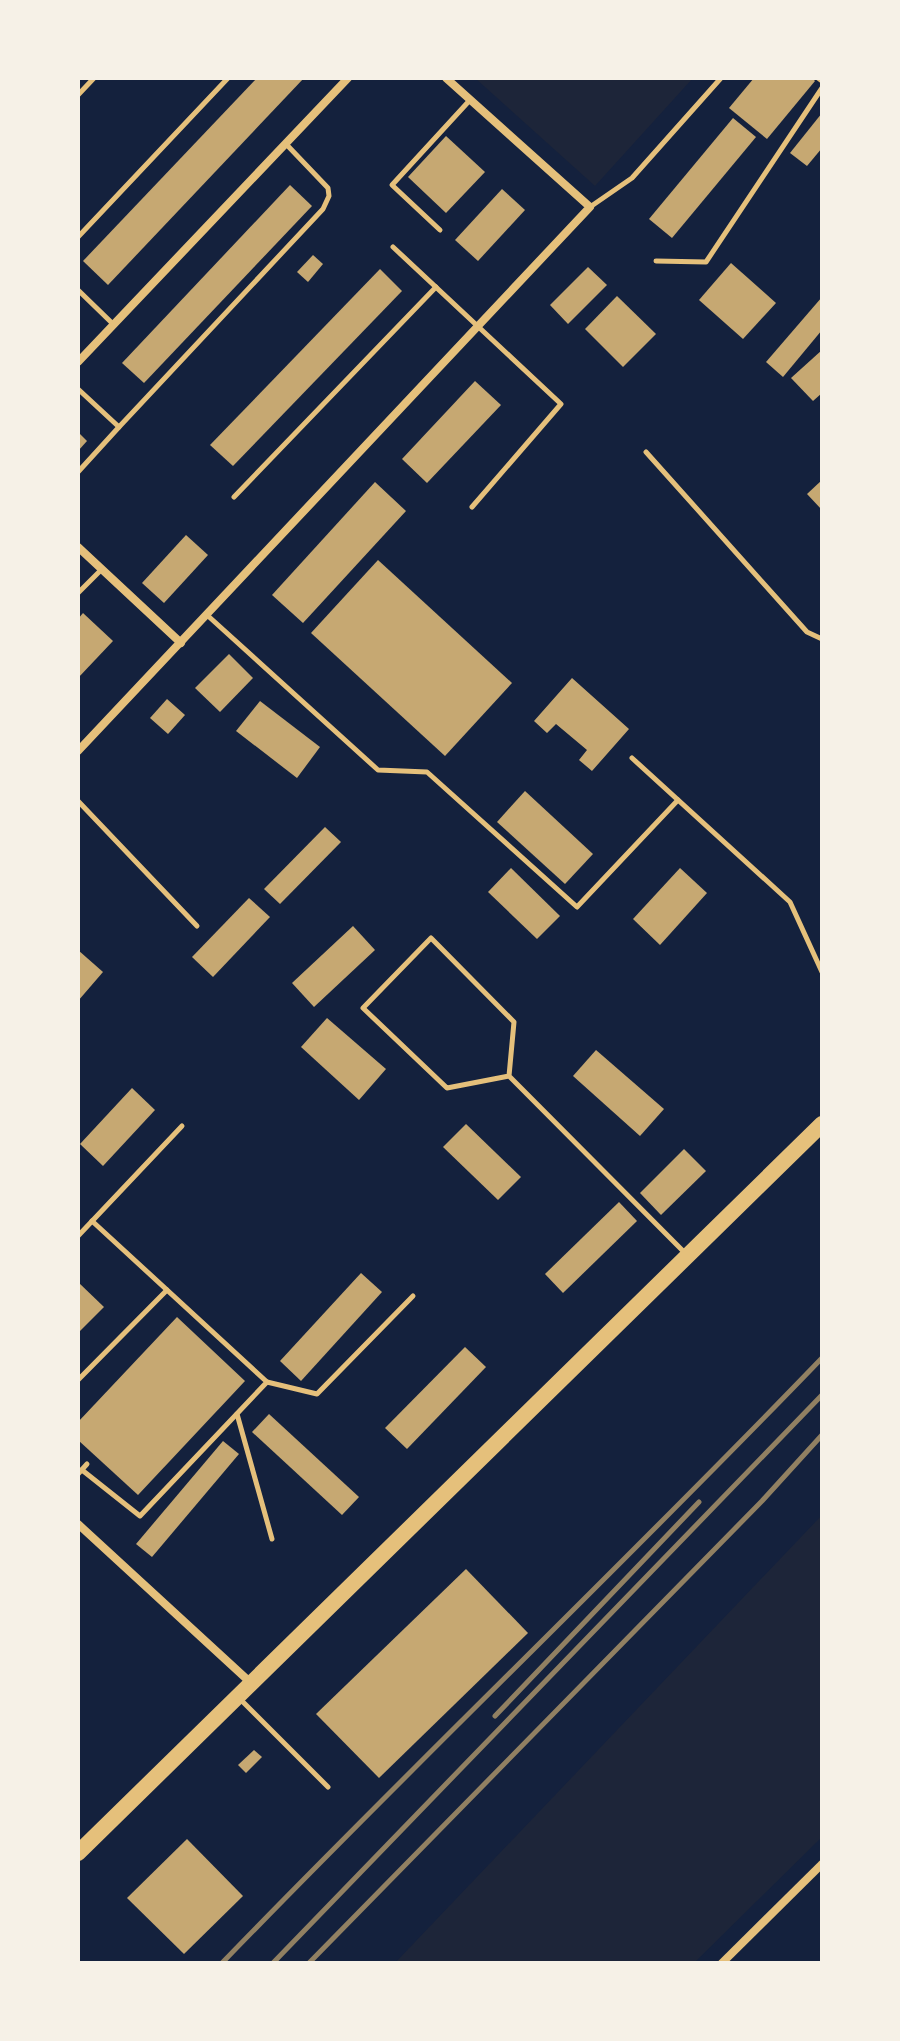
<svg xmlns="http://www.w3.org/2000/svg" width="900" height="2041" viewBox="0 0 900 2041" font-family="'DM Sans',sans-serif">
<style>
.green{fill:#1d2539}
.building{fill:#c6a872}
.lines{fill:none;stroke-linecap:round;stroke-linejoin:round}
.service{stroke:#e5c07b;stroke-width:5}
.minor{stroke:#e5c07b;stroke-width:8}
.primary{stroke:#e5c07b;stroke-width:16}
.rail{stroke:#918062;stroke-width:5}
</style>
<rect width="100%" height="100%" fill="#14213d"/>
<g class="green">
<polygon points="475,78 693,78 595,186"/>
<polygon points="822,1515 822,1837 694,1963 395,1963"/>
</g>
<g class="building">
<polygon points="257,78 304,78 108,285 83,261"/>
<polygon points="754,78 812,78 815,81 767,139 729,108"/>
<polygon points="822,113 822,148 807,166 790,153"/>
<polygon points="733,118 756,137 672,238 649,219"/>
<polygon points="446,136 485,172 446,213 408,177"/>
<polygon points="290,185 312,206 144,383 122,363"/>
<polygon points="502,189 525,210 478,261 455,240"/>
<polygon points="313,255 323,264 308,282 297,272"/>
<polygon points="731,263 776,303 743,339 699,300"/>
<polygon points="588,267 607,285 568,324 550,305"/>
<polygon points="380,269 402,291 233,466 210,445"/>
<polygon points="617,296 656,334 623,367 585,329"/>
<polygon points="822,297 822,330 783,377 766,362"/>
<polygon points="822,350 822,393 813,401 791,378"/>
<polygon points="475,381 501,405 427,483 402,459"/>
<polygon points="78,432 87,441 78,451"/>
<polygon points="822,480 822,510 807,494"/>
<polygon points="375,482 406,511 303,623 272,595"/>
<polygon points="186,535 208,555 164,603 142,583"/>
<polygon points="378,560 512,683 445,756 311,633"/>
<polygon points="83,613 113,641 78,678 78,619"/>
<polygon points="229,654 253,678 220,712 195,688"/>
<polygon points="572,678 629,729 592,771 579,760 587,750 556,724 547,733 534,721"/>
<polygon points="167,699 185,715 168,734 150,718"/>
<polygon points="260,701 320,747 297,778 236,731"/>
<polygon points="525,791 593,854 565,884 497,822"/>
<polygon points="325,827 341,842 280,904 264,889"/>
<polygon points="511,868 560,916 537,939 488,892"/>
<polygon points="680,868 707,893 660,945 633,919"/>
<polygon points="249,898 270,917 213,977 192,957"/>
<polygon points="353,926 375,950 314,1007 292,983"/>
<polygon points="78,950 103,972 78,1001"/>
<polygon points="327,1018 386,1069 359,1100 301,1047"/>
<polygon points="596,1050 664,1109 640,1136 573,1076"/>
<polygon points="132,1088 155,1110 103,1166 80,1144"/>
<polygon points="466,1124 521,1177 498,1200 443,1147"/>
<polygon points="684,1149 706,1171 661,1215 640,1193"/>
<polygon points="619,1202 637,1221 563,1293 545,1274"/>
<polygon points="361,1273 382,1292 301,1381 280,1361"/>
<polygon points="78,1282 104,1307 78,1333"/>
<polygon points="177,1317 245,1381 138,1495 78,1440 78,1422"/>
<polygon points="465,1347 486,1367 407,1449 385,1428"/>
<polygon points="269,1414 359,1497 342,1515 252,1432"/>
<polygon points="223,1441 239,1454 152,1557 136,1544"/>
<polygon points="466,1569 528,1633 379,1778 316,1714"/>
<polygon points="254,1750 262,1757 246,1773 238,1765"/>
<polygon points="187,1839 243,1896 184,1954 127,1898"/>
</g>
<g class="lines">
<g class="service">
<polyline points="818,78 822,81"/>
<polyline points="78,95 94,78"/>
<polyline points="590,207 632,178 721,78"/>
<polyline points="440,230 392,185 470,100"/>
<polyline points="78,237 228,78"/>
<polyline points="393,247 561,404 472,507"/>
<polyline points="656,261 706,262 822,88"/>
<polyline points="78,290 113,324"/>
<polyline points="78,389 119,427 323,209 329,196 328,188 286,144"/>
<polyline points="646,452 807,632 822,639"/>
<polyline points="78,472 119,427"/>
<polyline points="234,497 436,287"/>
<polyline points="78,593 102,569"/>
<polyline points="207,615 378,770 427,772 577,907 678,800"/>
<polyline points="632,758 790,902 822,972"/>
<polyline points="78,801 197,926"/>
<polyline points="509,1076 447,1088 363,1008 431,938 514,1022 509,1076 686,1254"/>
<polyline points="78,1236 182,1126"/>
<polyline points="78,1380 167,1290"/>
<polyline points="267,1382 317,1394 413,1296"/>
<polyline points="237,1414 272,1539"/>
<polyline points="82,1470 140,1516 267,1382 92,1221"/>
<polyline points="78,1474 87,1464"/>
<polyline points="241,1700 328,1787"/>
</g>
<g class="minor">
<polyline points="78,362 348,78"/>
<polyline points="78,547 181,643"/>
<polyline points="78,751 590,207 446,78"/>
<polyline points="78,1524 251,1683"/>
<polyline points="722,1963 822,1864"/>
</g>
<polyline class="primary" points="78,1853 822,1124"/>
<g class="rail">
<polyline points="495,1716 699,1502"/>
<path d="M222,1963C419,1759 625,1563 822,1358"/>
<polyline points="273,1963 822,1395"/>
<polyline points="309,1963 762,1501 822,1435"/>
</g>
</g>
<rect width="900" height="2041" fill="none" stroke="#f6f1e7" stroke-width="160"/>
</svg>
